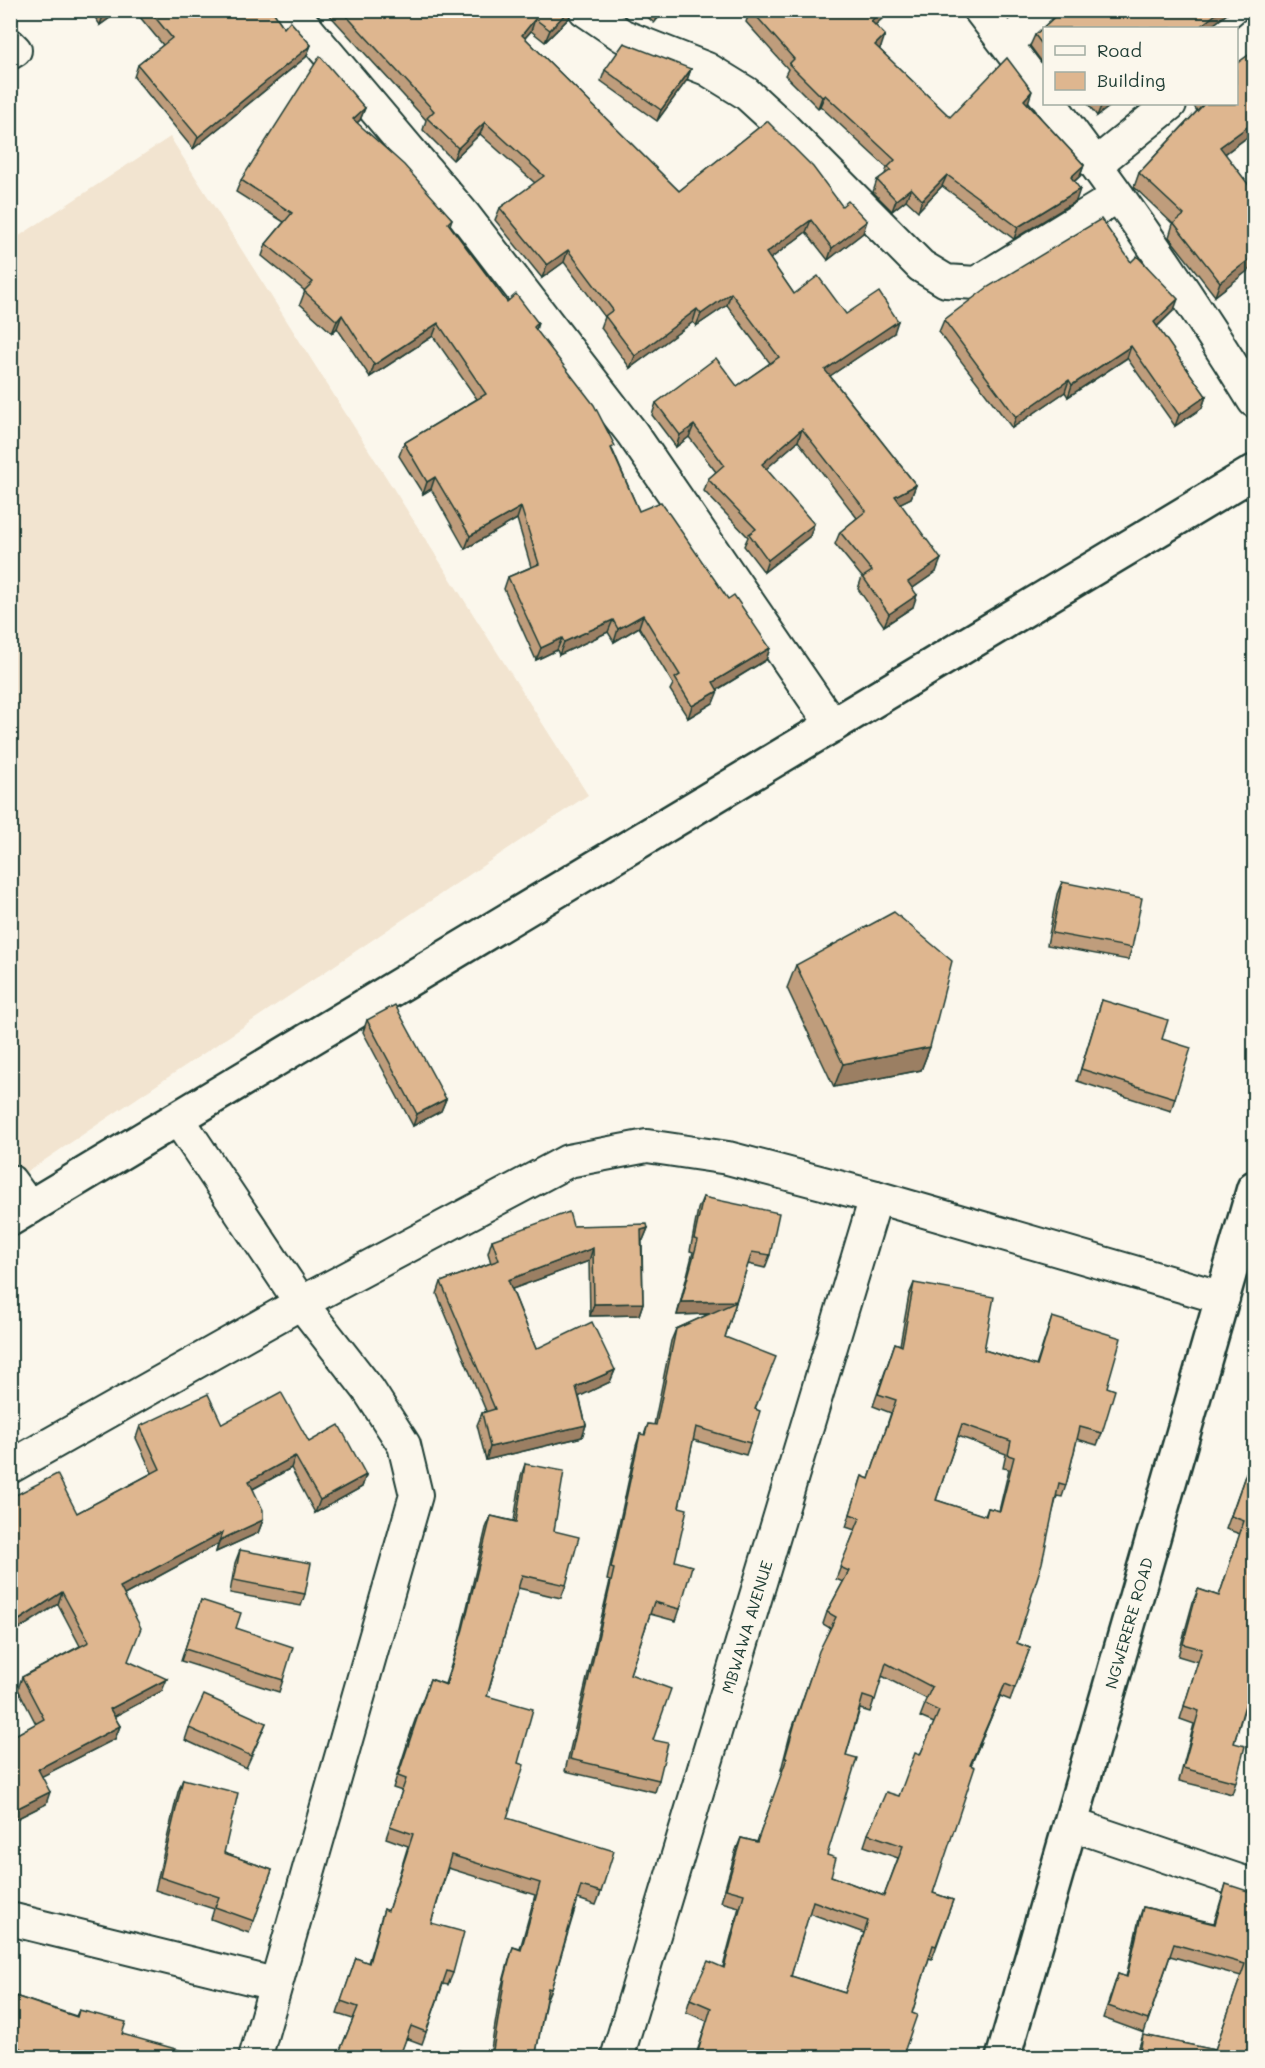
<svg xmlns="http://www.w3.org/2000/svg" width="1265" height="2068" viewBox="0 0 1265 2068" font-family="Mali,sans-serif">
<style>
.built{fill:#f2e4d0}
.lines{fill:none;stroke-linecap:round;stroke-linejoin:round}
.street-casing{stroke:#1f3d34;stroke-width:36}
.secondary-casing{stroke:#1f3d34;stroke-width:38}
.street{stroke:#fbf7ec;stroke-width:32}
.secondary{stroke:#fbf7ec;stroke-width:33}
.wall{fill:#bf9d7b;stroke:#1f3d34;stroke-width:1.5;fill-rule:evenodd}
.shaded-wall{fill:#9b7f64;stroke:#1f3d34;stroke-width:1.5}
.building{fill:#deb68f;stroke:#1f3d34;stroke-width:1.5;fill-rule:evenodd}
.labels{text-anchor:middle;stroke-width:4.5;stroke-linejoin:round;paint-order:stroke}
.street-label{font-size:16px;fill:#1f3d34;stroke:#fbf7ec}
</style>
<rect width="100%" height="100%" fill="#fbf7ec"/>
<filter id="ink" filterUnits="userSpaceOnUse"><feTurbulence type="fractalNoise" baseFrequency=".0167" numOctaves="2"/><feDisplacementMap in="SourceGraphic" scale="12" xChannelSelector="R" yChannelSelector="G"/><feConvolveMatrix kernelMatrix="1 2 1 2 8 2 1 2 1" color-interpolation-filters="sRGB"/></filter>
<g filter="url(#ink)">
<polygon class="built" points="170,137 588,795 18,1178 10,1167 10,242"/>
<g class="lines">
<defs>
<g id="street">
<polyline points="291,10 464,215 632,433 833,726"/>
<polyline points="585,10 623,36 707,69 746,93 782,126 921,266 946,281 976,283 1118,196"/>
<polyline points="980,10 1044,94"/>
<polyline points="1007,43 1045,10"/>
<polyline points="10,45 15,50 10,53"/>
<polyline points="1236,49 1254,34"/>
<path d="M1051,104C1123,200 1192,299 1254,401"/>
<polyline points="1096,164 1170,104"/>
<polyline points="178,1119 301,1303 368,1389 404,1445 416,1495 255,2058"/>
<polyline points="10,1181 30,1208"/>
<polyline points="10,1467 301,1303 568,1161 647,1146 728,1158 876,1197 1223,1298"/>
<polyline points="1071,1824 1254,1886"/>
<polyline points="10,1919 274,1984"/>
<polyline points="617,2058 876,1197"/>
</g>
<g id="secondary">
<polyline points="10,1219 1254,472"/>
<polyline points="1003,2058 1254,1188"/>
</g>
</defs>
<use href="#street" class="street-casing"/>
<use href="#secondary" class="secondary-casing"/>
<use href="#street" class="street"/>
<use href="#secondary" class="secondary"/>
</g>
<g class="wall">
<polygon points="90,10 121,10 100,25"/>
<polygon points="134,10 272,10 284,28 311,45 306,57 193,149 134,77 138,65 163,45"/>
<polygon points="325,10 572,10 569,18 545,42 531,31 525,38 679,191 767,121 863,233 828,260 806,232 770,259 794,294 894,333 830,376 916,485 911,498 900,503 936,572 913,588 913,607 884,626 858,589 862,577 835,544 840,532 857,518 798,441 766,468 810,536 764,572 744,546 748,537 704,491 708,479 716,472 689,437 676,447 652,415 656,403 737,386 770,363 727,305 696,326 693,322 630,368 601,328 605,317 564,262 542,278 495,220 500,208 535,183 480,134 453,160 423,130 426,120"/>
<polygon points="640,10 665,10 654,23"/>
<polygon points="750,10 892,10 875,25 881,47 879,49 950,117 1028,104 1084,165 1080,176 1074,182 1076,201 1014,239 942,186 918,211 906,200 892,211 873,192 877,180 885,174 887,168 820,106 818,108 785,75 788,69 746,22"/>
<polygon points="1062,10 1232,10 1209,28 1044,28 1044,65 1030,46 1035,35"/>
<polygon points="691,69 687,80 657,121 601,81 605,70"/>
<polygon points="1088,104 1113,104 1097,116"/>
<polygon points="1195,104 1236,104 1254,132 1225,154 1254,192 1254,266 1215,296 1169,237 1173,224 1134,187 1139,173 1197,111 1194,106"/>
<polygon points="365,108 360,120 357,123 452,219 450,225 507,302 538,323 536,330 613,451 639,511 728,599 770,648 766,660 717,690 713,703 688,718 670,690 673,684 639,627 614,642 608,632 559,655 557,650 536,660 504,589 508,577 531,567 517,519 465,549 431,489 423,494 399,456 404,443 477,399 433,336 370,377 337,328 332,333 300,304 305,291 262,256 266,244 284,222 236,192 241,180"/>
<polygon points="1131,262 1174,310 1157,327 1206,396 1202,408 1175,426 1127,358 1068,397 1065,392 1012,428 939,332 944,320"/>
<polygon points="1062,882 1132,948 1128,960 1047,945 1057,894"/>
<polygon points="796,965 930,1047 921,1070 834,1087 787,988"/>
<polygon points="1102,1000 1162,1039 1175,1098 1171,1111 1077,1081"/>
<polygon points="367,1020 446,1099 441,1111 413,1126 363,1032"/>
<polygon points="703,1197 770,1255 765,1268 748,1264 725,1337 755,1409 750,1443 746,1455 693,1440 679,1507 675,1561 680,1609 676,1621 650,1614 630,1674 653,1740 659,1780 655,1792 565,1771 610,1581 607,1580 636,1446 640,1434 644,1435 648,1424 654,1425 671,1341 676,1329 709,1314 677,1315 693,1252 690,1251 698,1209"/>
<polygon points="573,1226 648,1228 643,1240 642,1241 643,1303 639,1315 590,1316 589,1261 512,1289 536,1349 615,1370 610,1382 579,1396 586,1425 582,1437 486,1460 477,1425 482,1413 486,1411 437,1294 441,1282 491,1263 488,1253 492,1240"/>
<path d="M914,1283L984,1350L1036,1366L1052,1317L1107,1387L1102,1433L1097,1445L1077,1439L1066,1485L1062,1497L1057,1496L1017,1643L1030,1648L1010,1700L1000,1696L971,1765L933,1893L953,1900L932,1959L929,1958L912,2013L902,2058H695L707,2021L686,2012L690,1999L723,1967L739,1907L721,1902L736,1850L741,1838L757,1842L783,1771L781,1770L790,1735L815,1664L830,1628L823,1624L827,1612L843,1582L836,1579L855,1530L846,1527L862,1476L869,1479L891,1413L873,1406L895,1343L900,1345L909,1295ZM958,1436L1006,1454L1003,1468L1009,1469L999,1511L988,1508L985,1516L936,1500ZM882,1676L927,1699L920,1717L934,1723L920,1755L899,1796L868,1834L864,1846L898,1858L884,1896L831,1876L827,1855L846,1755L860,1709L870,1712ZM809,1913L864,1933L845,1993L791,1976Z"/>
<polygon points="222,1424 309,1442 366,1475 362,1487 315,1513 291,1468 253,1489 263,1520 258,1533 216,1552 218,1544 124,1595 128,1662 162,1691 114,1716 120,1726 115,1739 42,1776 46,1804 10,1822 10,1738 36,1724 18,1689 22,1677 80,1646 58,1604 77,1513 152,1473 136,1438 140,1426"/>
<polygon points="525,1464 554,1531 566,1585 561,1598 518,1588 487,1696 518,1763 507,1818 601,1892 596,1905 578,1899 551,1989 546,2001 535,2058 454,2058 457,2050 490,2055 501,1989 509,1960 513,1947 520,1949 535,1895 448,1868 431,1923 453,1973 448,1985 443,1984 422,2044 406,2038 399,2058 337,2058 353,2019 337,2014 356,1958 368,1963 380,1922 384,1909 388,1911 408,1846 386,1838 402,1791 393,1788 413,1726 430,1679 445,1684 459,1641 486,1528 491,1516 514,1521 521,1476"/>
<polygon points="1246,1473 1254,1476 1254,1681 1253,1681 1234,1743 1236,1782 1232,1794 1179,1781 1194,1724 1180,1719 1198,1662 1178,1656 1193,1602 1198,1589 1219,1596 1240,1534 1226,1529"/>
<polygon points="240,1550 305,1594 301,1606 230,1593 235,1563"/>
<polygon points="201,1600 236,1628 283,1680 279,1692 181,1661"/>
<polygon points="266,1723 261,1735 246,1768 185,1740 189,1728"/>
<polygon points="183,1779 224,1853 272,1870 249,1933 211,1919 214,1909 155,1890 178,1792"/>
<polygon points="1226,1884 1253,1908 1254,2058 1137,2058 1139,2047 1143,2035 1215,2050 1241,1976 1170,1956 1144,2033 1103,2018 1118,1974 1126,1977 1139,1919 1143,1907 1214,1923"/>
<polygon points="10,1988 12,1995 76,2016 79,2010 122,2034 181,2058 10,2058"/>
</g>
<g class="shaded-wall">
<polygon points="107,10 121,10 100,25 104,13"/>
<polygon points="569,10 572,10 569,18 545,42 550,30"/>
<polygon points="659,10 665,10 654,23 658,12"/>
<polygon points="883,10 892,10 867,32 871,21"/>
<polygon points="1221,10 1232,10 1209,28 1198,28"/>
<polygon points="535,19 531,31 517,47 522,35"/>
<polygon points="885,35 881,47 871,57 875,45"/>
<polygon points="311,45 306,57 193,149 198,137"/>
<polygon points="691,69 687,80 657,121 661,110"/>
<polygon points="1032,91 1028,103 1020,111 1024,100"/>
<polygon points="825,95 820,106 818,108 822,97"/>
<polygon points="1102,104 1113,104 1097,116"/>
<polygon points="365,108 360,120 348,131 353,119"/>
<polygon points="485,122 480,134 453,160 458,148"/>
<polygon points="1254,122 1254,132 1215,161 1220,147"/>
<polygon points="1084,165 1080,176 1067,188 1071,177"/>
<polygon points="947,175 942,186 918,211 922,200"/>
<polygon points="911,188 906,200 892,211 896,200"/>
<polygon points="1080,189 1076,201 1014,239 1018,227"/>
<polygon points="811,220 806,232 761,266 766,253"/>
<polygon points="867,221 863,233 828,260 832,248"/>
<polygon points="568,250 564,262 542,278 547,265"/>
<polygon points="1254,256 1254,266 1215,296 1220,282"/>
<polygon points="731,293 727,305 696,326 701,314"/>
<polygon points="1178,299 1174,310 1149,334 1154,322"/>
<polygon points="697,309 693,322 630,368 635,356"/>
<polygon points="342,315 337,328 332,333 337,321"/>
<polygon points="898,321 894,333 821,382 825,370"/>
<polygon points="438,323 433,336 370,377 374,365"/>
<polygon points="1131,346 1127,358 1068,397 1072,385"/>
<polygon points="1069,380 1065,392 1012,428 1016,417"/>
<polygon points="1206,396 1202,408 1175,426 1179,415"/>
<polygon points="694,425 689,437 676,447 680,435"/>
<polygon points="802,429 798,441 758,476 762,464"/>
<polygon points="435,477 431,489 423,494 427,482"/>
<polygon points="916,485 911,498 891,508 895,496"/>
<polygon points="521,507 517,519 465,549 470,536"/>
<polygon points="814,524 810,536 764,572 768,560"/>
<polygon points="941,559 936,572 904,594 908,582"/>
<polygon points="917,595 913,607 884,626 889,614"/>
<polygon points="643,615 639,627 614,642 618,629"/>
<polygon points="613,620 608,632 559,655 564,642"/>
<polygon points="562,638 557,650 536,660 541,648"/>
<polygon points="770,648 766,660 708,695 713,682"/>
<polygon points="718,691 713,703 688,718 692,706"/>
<polygon points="930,1047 921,1070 834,1087 843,1064"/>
<polygon points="446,1099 441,1111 413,1126 417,1114"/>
<polygon points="648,1228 643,1240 637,1243 641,1230"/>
<polygon points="593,1248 589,1261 504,1292 508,1280"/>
<polygon points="736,1301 731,1313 677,1315 681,1302"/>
<polygon points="643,1303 639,1315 590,1316 594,1304"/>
<polygon points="615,1370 610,1382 572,1400 576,1387"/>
<polygon points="586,1425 582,1437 486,1460 490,1447"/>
<polygon points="295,1456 291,1468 245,1493 249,1481"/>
<polygon points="366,1475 362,1487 315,1513 320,1500"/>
<polygon points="263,1520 258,1533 216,1552 220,1540"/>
<polygon points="223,1532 218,1544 115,1600 120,1587"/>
<polygon points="62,1592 58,1604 10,1635 10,1626"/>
<polygon points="167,1679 162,1691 106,1721 110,1709"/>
<polygon points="1005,1684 1000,1696 966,1777 970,1765"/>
<polygon points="120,1726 115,1739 33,1781 38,1769"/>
<polygon points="50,1792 46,1804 10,1822 10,1812"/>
</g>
<g class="building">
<polygon points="149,10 272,10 284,28 290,21 311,45 198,137 138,65 172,38"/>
<polygon points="341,10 569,10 550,30 535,19 522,35 679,191 767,121 813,167 842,206 848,201 867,221 832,248 811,220 766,253 794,294 818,276 846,314 879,292 898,321 825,370 916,485 895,496 941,559 908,582 917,595 889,614 863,577 872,571 840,532 866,511 802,429 762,464 814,524 768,560 749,534 756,529 708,479 724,465 694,425 680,435 656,403 716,358 737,386 779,357 731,293 701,314 697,309 635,356 605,316 613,310 568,250 547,265 500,208 544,176 485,122 458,148 427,118 434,111"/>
<polygon points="751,10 883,10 871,21 885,35 875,45 950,117 1007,58 1032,91 1024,100 1084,165 1071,177 1080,189 1018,227 947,175 922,200 911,188 896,200 877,180 891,170 888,167 895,160 825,95 822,97 789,64 794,59"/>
<polygon points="1062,10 1221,10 1198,28 1044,28 1044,47 1035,35"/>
<polygon points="624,43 691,69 661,110 605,70"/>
<polygon points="1254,51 1254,122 1220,147 1254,192 1254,256 1220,282 1174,223 1184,215 1139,173 1204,104 1236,104 1236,64"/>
<polygon points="320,56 365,108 353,119 404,165 452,219 448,223 507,302 516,294 538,323 534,327 594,405 615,446 611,448 639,511 661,502 728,599 734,595 770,648 713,682 718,691 692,706 675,678 680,675 643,615 618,629 613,620 564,642 562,638 541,648 508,577 539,564 521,507 470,536 435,477 427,482 404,443 486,394 438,323 374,365 342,315 337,321 304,291 313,282 266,244 292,213 241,180"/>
<polygon points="1101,219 1131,262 1137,256 1178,299 1154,322 1206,396 1179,415 1131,346 1072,385 1069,380 1016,417 944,320 988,287"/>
<polygon points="1062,882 1142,898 1132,948 1052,933"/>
<polygon points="894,912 952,961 930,1047 843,1064 796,965"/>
<polygon points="1102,1000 1168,1020 1162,1039 1191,1048 1175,1098 1081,1069"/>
<polygon points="395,1005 446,1099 417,1114 367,1020"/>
<polygon points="703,1197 779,1213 770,1255 752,1252 736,1301 681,1302 698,1240 694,1239"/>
<polygon points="569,1212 573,1226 647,1224 648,1228 641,1230 643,1303 594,1304 593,1248 508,1280 536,1349 592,1322 615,1370 576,1387 586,1425 490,1447 482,1413 495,1409 441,1282 499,1260 492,1240"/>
<path d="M914,1283L994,1297L984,1350L1037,1366L1052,1317L1121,1338L1107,1387L1115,1390L1102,1433L1080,1427L1066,1485L1059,1483L1042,1563L1017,1643L1030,1648L1015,1688L1005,1684L970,1765L975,1767L933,1893L953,1900L936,1946L933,1945L912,2013L917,2015L902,2058H696L711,2008L690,1999L708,1961L724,1968L744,1894L726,1889L741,1838L757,1842L787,1758H785L795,1723L819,1651L836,1617L827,1612L849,1571L840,1567L860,1518L850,1514L862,1476L869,1479L896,1400L878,1394L895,1343L902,1346ZM962,1424L1011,1441L1008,1455L1014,1457L1000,1511L988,1508L986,1516L936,1500ZM886,1663L932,1687L924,1704L939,1711L920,1755L915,1753L899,1796L886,1792L868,1834L903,1846L884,1896L831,1876L836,1858L827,1855L857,1758L846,1755L863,1696L875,1700ZM813,1901L868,1921L845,1993L791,1976Z"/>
<polygon points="736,1302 725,1337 776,1357 755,1409 760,1411 750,1443 696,1427 679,1507 687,1509 675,1561 692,1566 680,1609 654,1602 630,1674 671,1689 653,1740 668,1743 659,1780 570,1759 614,1569 611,1568 640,1434 645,1435 648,1424 656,1425 676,1329"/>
<polygon points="281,1392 309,1442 339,1425 366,1475 320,1500 295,1456 249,1481 263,1510 263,1520 220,1540 223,1532 120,1587 141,1628 128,1661 167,1679 110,1709 120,1726 38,1769 50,1792 10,1812 10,1738 44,1719 22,1677 89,1642 62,1592 10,1626 10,1498 57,1474 77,1513 160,1469 140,1426 208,1394 222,1424"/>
<polygon points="525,1464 564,1471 554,1531 579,1537 566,1585 522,1575 487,1696 533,1709 518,1763 524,1765 507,1818 614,1851 601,1892 581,1886 551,1989 548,1988 535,2058 456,2058 457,2050 492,2056 505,1977 513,1947 521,1950 540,1883 451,1855 431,1923 464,1932 453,1973 447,1971 426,2032 411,2026 399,2058 349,2058 339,2053 358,2007 341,2001 356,1958 369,1963 384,1909 388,1911 413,1834 390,1826 406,1779 398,1776 430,1679 446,1685 463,1629 491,1516 516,1522"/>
<polygon points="1246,1473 1254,1476 1254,1674 1234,1743 1245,1746 1236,1782 1183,1768 1199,1711 1184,1706 1202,1649 1183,1644 1198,1589 1219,1596 1244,1521 1231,1516"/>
<polygon points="240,1550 311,1563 305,1594 234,1580"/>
<polygon points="201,1600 241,1613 236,1628 293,1647 283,1680 185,1649"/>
<polygon points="204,1695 266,1723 251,1756 189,1728"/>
<polygon points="183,1779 238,1793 224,1853 272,1870 254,1921 215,1907 219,1897 160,1877"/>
<polygon points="1226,1884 1254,1893 1254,1903 1253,1908 1254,1908 1254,2058 1139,2058 1143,2035 1215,2050 1245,1964 1174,1944 1148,2020 1108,2006 1118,1974 1127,1977 1143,1907 1215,1924"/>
<polygon points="10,1988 14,1989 12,1995 77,2017 79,2010 126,2022 122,2034 183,2051 181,2058 50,2058 10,2045"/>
</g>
</g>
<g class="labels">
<g class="street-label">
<text transform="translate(1129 1623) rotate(-74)" y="6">NGWERERE ROAD</text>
<text transform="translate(747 1627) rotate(-73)" y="6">MBWAWA AVENUE</text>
</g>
</g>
<rect width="1265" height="2068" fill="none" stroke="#fbf7ec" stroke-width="36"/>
<rect x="18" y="18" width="1229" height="2032" fill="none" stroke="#1f3d34" stroke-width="2" filter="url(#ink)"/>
<rect x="1043" y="27" width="195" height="78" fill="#fbf7ec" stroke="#a3ada2" stroke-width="1.5"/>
<rect x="1055" y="46" width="30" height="9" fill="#fbf7ec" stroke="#a3ada2" stroke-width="1.5"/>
<text x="1097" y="57" font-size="18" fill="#1f3d34">Road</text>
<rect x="1055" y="72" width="30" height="18" fill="#deb68f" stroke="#a3ada2" stroke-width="1.5"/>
<text x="1097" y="87" font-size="18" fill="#1f3d34">Building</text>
</svg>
